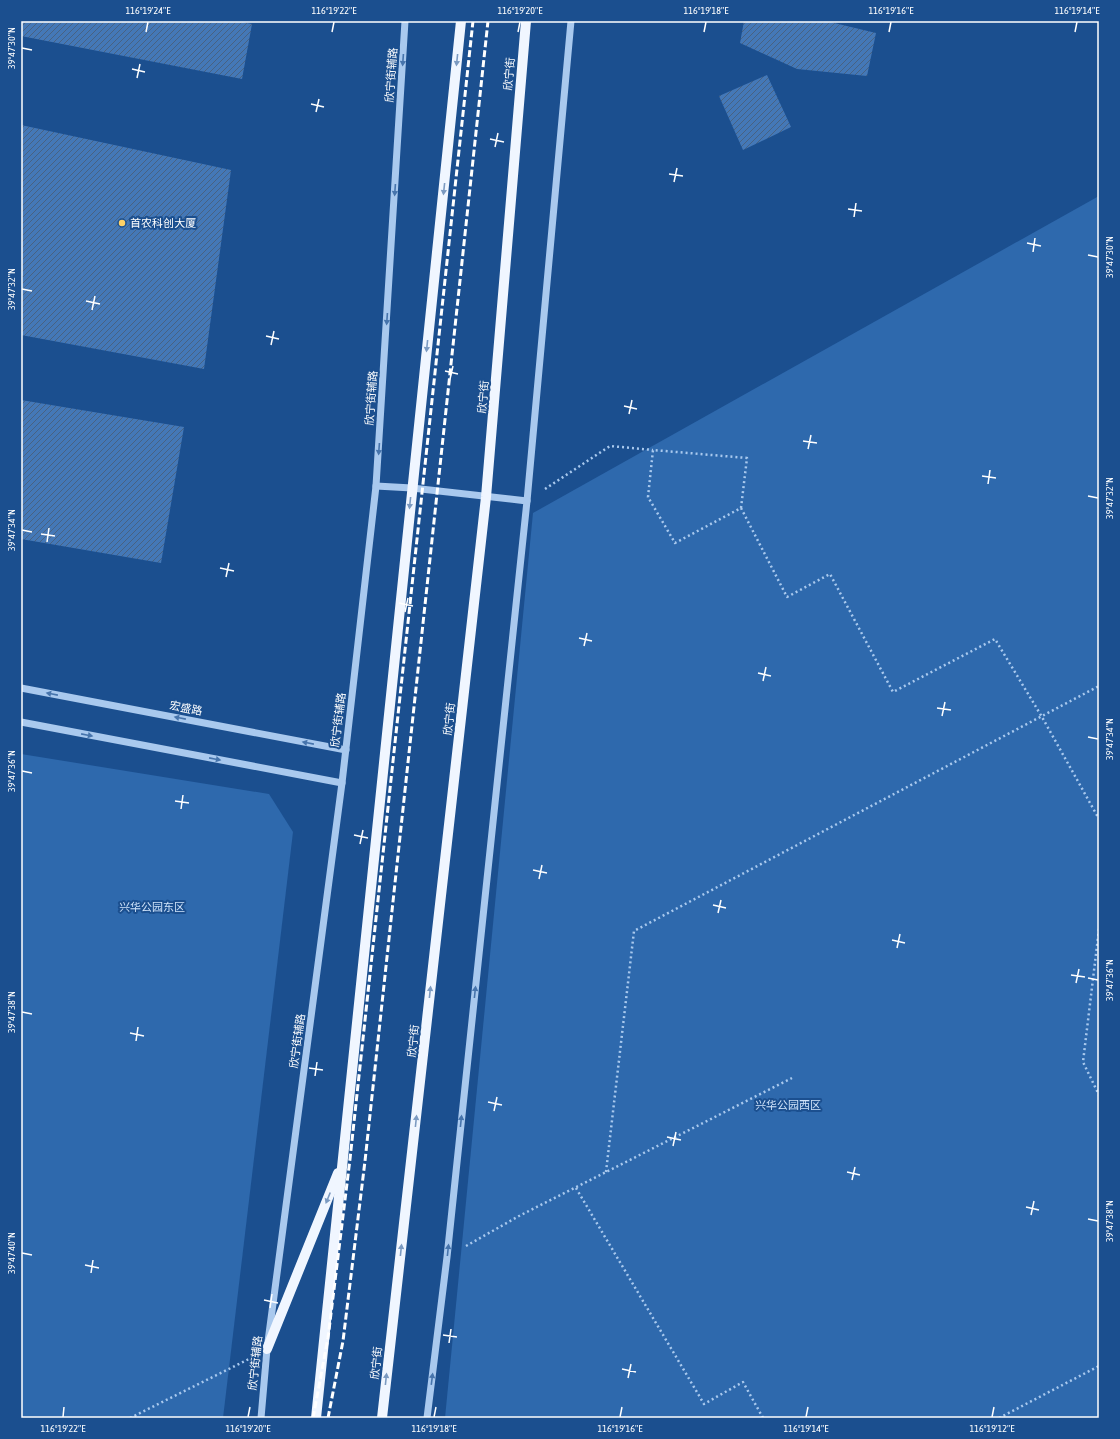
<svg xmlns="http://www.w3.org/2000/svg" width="1120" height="1439" viewBox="0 0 1120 1439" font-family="'Asap Condensed','Noto Sans SC',sans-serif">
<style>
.green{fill:#2e69ad}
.building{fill:url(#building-hatch)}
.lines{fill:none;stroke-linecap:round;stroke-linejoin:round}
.path{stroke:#a9c9ee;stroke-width:2.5;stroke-dasharray:2 3;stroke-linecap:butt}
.tertiary{stroke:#a9c9ee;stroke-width:7}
.primary{stroke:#f0f6ff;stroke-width:10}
.rail{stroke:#fff;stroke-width:3;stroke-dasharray:7 3;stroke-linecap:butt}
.oneway{fill:#4674ac}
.oneway2{fill:#7b9ac1}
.ticks{fill:none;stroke:#fff;stroke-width:1.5}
.poi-dot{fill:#ffd166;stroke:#1b4f8f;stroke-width:1.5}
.labels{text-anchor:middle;stroke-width:4;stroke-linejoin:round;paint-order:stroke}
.street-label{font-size:11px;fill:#fff;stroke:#1b4f8f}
.poi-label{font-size:11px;fill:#fff;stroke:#1b4f8f;text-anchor:start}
.park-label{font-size:11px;fill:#cfe3fa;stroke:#1b4f8f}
.neatline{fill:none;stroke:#fff;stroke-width:1.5}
.ticks-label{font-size:10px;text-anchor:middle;fill:#fff}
</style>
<defs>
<pattern id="building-hatch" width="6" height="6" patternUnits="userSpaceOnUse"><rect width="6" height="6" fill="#4478b7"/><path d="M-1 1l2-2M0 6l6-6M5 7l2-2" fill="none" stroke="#486282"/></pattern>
</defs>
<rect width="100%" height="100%" fill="#1b4f8f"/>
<g class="green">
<polygon points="1099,196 1099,1418 445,1418 533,513"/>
<polygon points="21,754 269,794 293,832 223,1418 21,1418"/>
</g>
<g class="building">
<polygon points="21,21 237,21 252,24 242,79 21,36"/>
<polygon points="744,21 826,21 876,33 867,76 797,69 740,43"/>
<polygon points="767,75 791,127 743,150 719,96"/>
<polygon points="21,125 231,170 204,369 21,335 21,292 23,276 21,275"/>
<polygon points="21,400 184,427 161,563 21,539"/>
</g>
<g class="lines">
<g class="path">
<polyline points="545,489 610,446 653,450"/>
<polyline points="741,508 747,458 653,450 648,497 675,543 741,508 787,597 830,574 893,692 995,639 1042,717 1099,819"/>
<polyline points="1099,929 1083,1062 1099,1095"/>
<polyline points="606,1172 634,931 1099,686"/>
<polyline points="576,1188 704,1404 743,1382 763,1418"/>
<polyline points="466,1246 519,1216 792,1078"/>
<polyline points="130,1418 249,1359"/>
<polyline points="999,1418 1099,1366"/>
</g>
<g class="tertiary">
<polyline points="376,486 412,488 527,501"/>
<polyline points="21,688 346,750"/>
<polyline points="21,722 342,783"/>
<polyline points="261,1418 267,1349 342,783 376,486 405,21"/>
<polyline points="427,1418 447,1257 527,501 571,21"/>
</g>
<g class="primary">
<polyline points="267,1349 338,1173"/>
<polyline points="316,1418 461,21"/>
<polyline points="382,1418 486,497 526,21"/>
</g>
<g class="rail">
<polyline points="313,1418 328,1338 350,1159 473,21"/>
<polyline points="328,1418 343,1341 365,1161 488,21"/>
</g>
</g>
<defs><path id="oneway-solid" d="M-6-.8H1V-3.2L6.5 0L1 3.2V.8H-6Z"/></defs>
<g class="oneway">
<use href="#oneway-solid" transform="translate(403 60) rotate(94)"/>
<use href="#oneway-solid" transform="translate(395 190) rotate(94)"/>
<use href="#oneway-solid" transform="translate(387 319) rotate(94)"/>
<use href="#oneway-solid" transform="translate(379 449) rotate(94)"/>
<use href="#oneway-solid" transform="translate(52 694) rotate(-169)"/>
<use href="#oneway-solid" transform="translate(180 718) rotate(-169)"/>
<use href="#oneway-solid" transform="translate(87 735) rotate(11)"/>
<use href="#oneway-solid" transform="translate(308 743) rotate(-169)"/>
<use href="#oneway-solid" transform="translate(215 759) rotate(11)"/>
<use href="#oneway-solid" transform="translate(475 992) rotate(-84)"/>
<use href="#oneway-solid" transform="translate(461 1121) rotate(-84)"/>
<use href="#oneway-solid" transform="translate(448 1250) rotate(-84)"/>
<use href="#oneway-solid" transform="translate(432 1379) rotate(-83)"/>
</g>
<g class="oneway2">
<use href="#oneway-solid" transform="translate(457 60) rotate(96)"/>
<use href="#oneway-solid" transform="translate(444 189) rotate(96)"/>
<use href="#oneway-solid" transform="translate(427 346) rotate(96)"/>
<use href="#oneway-solid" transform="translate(410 503) rotate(96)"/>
<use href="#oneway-solid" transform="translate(430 992) rotate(-84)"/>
<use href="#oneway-solid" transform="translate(416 1121) rotate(-84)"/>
<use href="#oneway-solid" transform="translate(328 1198) rotate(112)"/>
<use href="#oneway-solid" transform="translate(401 1250) rotate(-84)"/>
<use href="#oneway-solid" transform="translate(386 1379) rotate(-84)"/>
</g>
<path class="ticks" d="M146,32L148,22M332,32L334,22M518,32L520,22M704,32L706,22M889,32L891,22M1075,32L1077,22M22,48L32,50M132,69L145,72M137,78L140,64M311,104L324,107M316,112L319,99M490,139L504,142M495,147L498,133M669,174L683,176M674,182L677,168M848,209L862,211M854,217L856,203M1027,243L1041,246M1033,252L1035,238M1088,255L1098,257M22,289L32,291M86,301L100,304M92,310L95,296M266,336L279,339M271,345L274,331M445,371L458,374M450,379L453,366M624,406L637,409M629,414L632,400M803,441L817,443M808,449L811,435M982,476L996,478M988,484L990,470M1088,496L1098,498M22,530L32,532M41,534L55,536M47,542L49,528M220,568L234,571M226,577L229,563M399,603L413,606M405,612L408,598M579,638L592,641M584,646L587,633M758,673L771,676M763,681L766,667M937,708L951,710M942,716L945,702M1088,737L1098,739M22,771L32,773M175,801L189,803M181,809L183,795M354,835L368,838M360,844L363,830M533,870L547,873M539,879L542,865M713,905L726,908M718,913L721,900M892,940L905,943M897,948L900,934M1071,975L1085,977M1088,978L1098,980M1076,983L1079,969M22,1012L32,1014M130,1033L144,1036M136,1041L138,1027M309,1068L323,1070M315,1076L317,1062M488,1102L502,1105M494,1111L497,1097M667,1137L681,1140M673,1146L676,1132M847,1172L860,1175M852,1180L855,1167M1026,1207L1039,1210M1031,1215L1034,1201M1088,1219L1098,1221M22,1253L32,1255M85,1265L99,1268M91,1273L93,1260M264,1300L278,1303M270,1308L272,1294M443,1335L457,1337M449,1343L451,1329M622,1369L636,1372M628,1378L631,1364M63,1417L64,1407M248,1417L250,1407M434,1417L436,1407M620,1417L622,1407M806,1417L808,1407M992,1417L994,1407"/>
<circle class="poi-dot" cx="122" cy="223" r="4"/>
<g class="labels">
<g class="street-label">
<text transform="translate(509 74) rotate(-85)" y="4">欣宁街</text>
<text transform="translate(391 75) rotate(-86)" y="4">欣宁街辅路</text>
<text transform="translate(483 397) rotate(-85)" y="4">欣宁街</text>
<text transform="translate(371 398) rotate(-86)" y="4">欣宁街辅路</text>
<text transform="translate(186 708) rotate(11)" y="4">宏盛路</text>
<text transform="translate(449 719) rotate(-84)" y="4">欣宁街</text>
<text transform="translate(338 720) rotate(-83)" y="4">欣宁街辅路</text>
<text transform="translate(297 1041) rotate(-82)" y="4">欣宁街辅路</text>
<text transform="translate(413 1041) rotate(-84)" y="4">欣宁街</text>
<text transform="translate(255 1363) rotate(-84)" y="4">欣宁街辅路</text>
<text transform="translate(376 1363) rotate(-84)" y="4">欣宁街</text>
</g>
<g class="poi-label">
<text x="130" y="227">首农科创大厦</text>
</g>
<g class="park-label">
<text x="152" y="911">兴华公园东区</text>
<text x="788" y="1109">兴华公园西区</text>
</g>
</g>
<rect width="1120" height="1439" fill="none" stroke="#1b4f8f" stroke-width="44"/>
<rect x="22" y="22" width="1076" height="1395" class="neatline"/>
<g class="ticks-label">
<text x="148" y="14">116°19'24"E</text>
<text x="334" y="14">116°19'22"E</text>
<text x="520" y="14">116°19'20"E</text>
<text x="706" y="14">116°19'18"E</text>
<text x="891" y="14">116°19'16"E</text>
<text x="1077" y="14">116°19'14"E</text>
<text transform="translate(11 48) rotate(-90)" y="4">39°47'30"N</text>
<text transform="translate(1109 257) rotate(-90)" y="4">39°47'30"N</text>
<text transform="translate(11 289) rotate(-90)" y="4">39°47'32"N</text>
<text transform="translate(1109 498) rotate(-90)" y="4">39°47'32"N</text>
<text transform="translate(11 530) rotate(-90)" y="4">39°47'34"N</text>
<text transform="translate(1109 739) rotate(-90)" y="4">39°47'34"N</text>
<text transform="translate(11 771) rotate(-90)" y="4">39°47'36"N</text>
<text transform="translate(1109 980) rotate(-90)" y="4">39°47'36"N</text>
<text transform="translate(11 1012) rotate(-90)" y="4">39°47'38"N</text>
<text transform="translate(1109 1221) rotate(-90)" y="4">39°47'38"N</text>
<text transform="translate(11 1253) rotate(-90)" y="4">39°47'40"N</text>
<text x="63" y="1432">116°19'22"E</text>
<text x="248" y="1432">116°19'20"E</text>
<text x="434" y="1432">116°19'18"E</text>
<text x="620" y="1432">116°19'16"E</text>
<text x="806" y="1432">116°19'14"E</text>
<text x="992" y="1432">116°19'12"E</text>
</g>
</svg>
